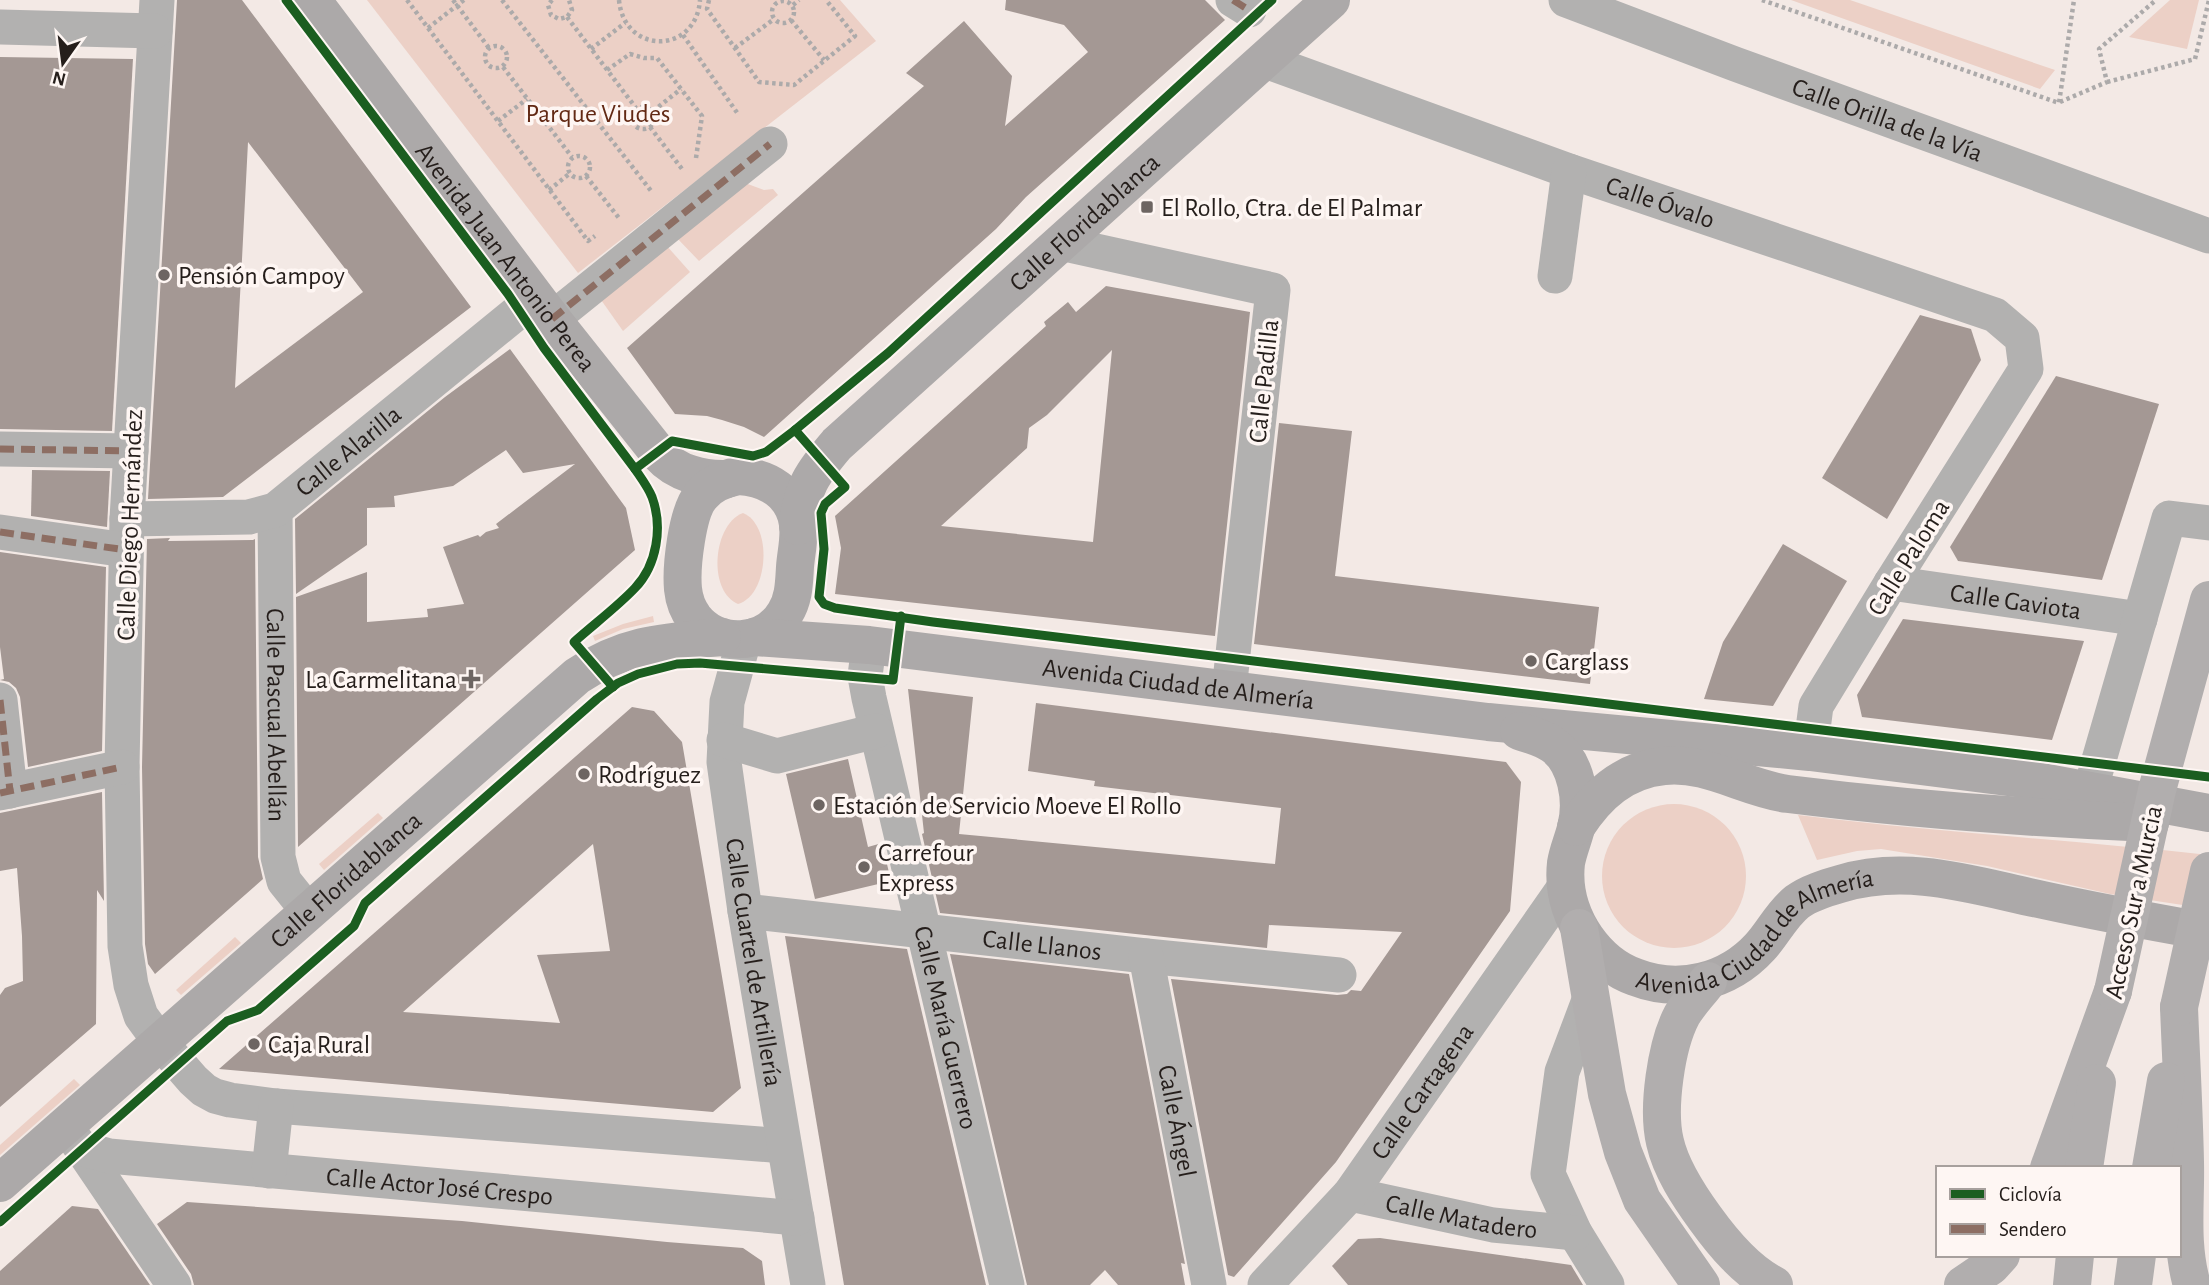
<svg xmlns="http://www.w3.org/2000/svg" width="2209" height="1285" viewBox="0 0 2209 1285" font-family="'Alegreya Sans',sans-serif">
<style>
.green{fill:#ecd0c6}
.building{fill:#a49894;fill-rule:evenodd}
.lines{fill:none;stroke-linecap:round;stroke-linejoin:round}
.path{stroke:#acaaaa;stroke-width:4.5;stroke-dasharray:3.5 3.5;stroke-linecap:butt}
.minor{stroke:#b2b1b0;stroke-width:35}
.major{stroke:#aca9a9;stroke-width:38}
.highway{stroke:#b1aeae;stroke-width:38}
.highway-bridge{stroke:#b1aeae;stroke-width:38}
.quiet{stroke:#8d6e63;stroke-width:7;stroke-dasharray:14 7;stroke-linecap:butt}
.cycleway-casing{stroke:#fef6f3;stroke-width:13}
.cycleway{stroke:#1b5e20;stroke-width:9}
.poi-dot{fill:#6d6562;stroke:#fef6f3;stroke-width:2.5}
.labels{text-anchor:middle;stroke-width:7;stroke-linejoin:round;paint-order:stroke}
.park-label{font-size:26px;fill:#622914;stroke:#fef6f3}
.street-label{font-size:26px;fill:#251e1b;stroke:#fef6f3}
.poi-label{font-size:26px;fill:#251e1b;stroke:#fef6f3;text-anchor:start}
</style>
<rect width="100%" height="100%" fill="#f3e9e5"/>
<g class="green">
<polygon points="367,0 840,0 876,41 578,273"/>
<polygon points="1791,0 1850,0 2055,70 2040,89"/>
<polygon points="2170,0 2199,0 2187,49 2129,37"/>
<polygon points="745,183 764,190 773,189 778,195 699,261 676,237"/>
<polygon points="666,245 690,272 623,331 599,297"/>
<path d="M743,513C773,525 769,595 738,604C707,591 713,524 743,513Z"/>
<polygon points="653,616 654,622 623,629 595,641 593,636 623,624"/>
<circle cx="1674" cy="876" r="72"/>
<polygon points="378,813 383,818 324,870 319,864"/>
<path d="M1798,815C1934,832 2072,840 2209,855V909L2110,894L1987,866L1881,849L1857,851L1817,860Z"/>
<polygon points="235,937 241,943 181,995 176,990"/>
<polygon points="74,1079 80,1085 0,1155 0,1145"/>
</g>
<g class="building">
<path d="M177,0H242L471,307L223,497L148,499ZM248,142L363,292L235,388L242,259Z"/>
<polygon points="1006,0 1205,0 1225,20 1026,197 996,229 764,437 744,427 722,420 707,416 675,414 627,348 924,86 906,73 964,21 1012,76 1005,126 1088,52 1064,25 1005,10"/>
<polygon points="0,57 133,59 112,431 0,429"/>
<path d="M1106,286L1250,312L1215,636L835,594L841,548L835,516L1046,326L1044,322L1068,302L1076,312ZM1112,350L1093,542L941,526L1027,448L1029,428L1047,415Z"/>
<polygon points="1920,315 1971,329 1981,360 1887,519 1822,478"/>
<polygon points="510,349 626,508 635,550 298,847 296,597 367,572 367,622 428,617 427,609 464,604 443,547 478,535 480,537 486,532 499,528 496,524 575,464 523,473 506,450 453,486 394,496 395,507 367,508 367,545 296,594 295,519 445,397"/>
<polygon points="2056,376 2159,404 2102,580 1958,561 1950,547"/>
<polygon points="1279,423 1352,431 1335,576 1599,607 1590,684 1254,644"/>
<polygon points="32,470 110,471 107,527 31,516"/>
<polygon points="170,538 168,541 253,540 255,539 258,857 263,879 155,974 148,964 145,944 142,767 147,539"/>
<polygon points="1783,544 1847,581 1773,706 1704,699 1723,642"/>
<polygon points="0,552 106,567 102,751 28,767 20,697 16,688 9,682 0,680 4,679 0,647"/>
<polygon points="1903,619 2084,641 2052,740 1862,717 1857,695"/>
<polygon points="908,689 973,697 959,834 1275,864 1281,808 1094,786 1095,781 1028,771 1036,703 1506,762 1521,782 1510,911 1336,1162 1234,1277 1228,1275 1171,979 1337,995 1347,994 1351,990 1361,991 1402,932 1269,925 1267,948 940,913 922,834 924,833"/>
<path d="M632,707L654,711L682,742L741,1088L713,1112L219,1069ZM593,844L610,951L537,955L560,1023L403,1012Z"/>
<polygon points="848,759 868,847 882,843 891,881 815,899 786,774"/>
<polygon points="102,792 104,901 97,890 96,1024 0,1107 0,995 5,988 23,981 22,936 17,868 0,871 0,813"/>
<polygon points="785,936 907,949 986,1285 844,1285"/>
<polygon points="950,954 1129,974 1185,1264 1181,1263 1185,1285 1118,1285 1105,1270 1090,1285 1027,1285"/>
<polygon points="187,1202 462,1221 667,1242 743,1248 762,1261 765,1285 194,1285 191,1274 157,1224"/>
<polygon points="72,1206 98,1209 150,1285 0,1285 0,1271"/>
<polygon points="1380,1238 1571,1265 1583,1285 1348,1285 1332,1266 1358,1239"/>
</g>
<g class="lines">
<g class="path">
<polyline points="407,0 588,241 595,236"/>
<polyline points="453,0 489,48"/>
<polyline points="502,0 652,192"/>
<polyline points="552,0 548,5 551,15 559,19 567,17 572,10 569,0"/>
<path d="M619,0C624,55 696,55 700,0"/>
<polyline points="709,0 707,9 759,82 794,85 855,36 826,0"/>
<polyline points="1762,0 2059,103 2074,0"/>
<circle cx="783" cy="12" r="11"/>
<polyline points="793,5 799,0"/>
<polyline points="567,17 636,108"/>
<polyline points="791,20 824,60"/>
<polyline points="428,28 464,0"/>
<polyline points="683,35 738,114"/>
<circle cx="496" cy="57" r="11"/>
<polyline points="735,48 774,19"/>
<polyline points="591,49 625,23"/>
<polyline points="503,67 572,157"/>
<polyline points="607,70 630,54 644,58 657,58 702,116 696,158"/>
<polyline points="2107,82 2195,59 2209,0"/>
<polyline points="2060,102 2107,82 2099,49 2156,0"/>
<circle cx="643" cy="118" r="11"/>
<polyline points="653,111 681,89"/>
<polyline points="498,121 527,99"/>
<polyline points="650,127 682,169"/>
<circle cx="579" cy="167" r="11"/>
<polyline points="586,176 619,218"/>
<polyline points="549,190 569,174"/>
</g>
<g class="minor">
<polyline points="157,0 127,519 122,767 125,946 131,985 141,1016 160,1042 193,1080 204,1090 215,1096 230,1100 276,1106 784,1146"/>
<polyline points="1233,0 1249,10"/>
<path id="s1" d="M1566,0L1735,64L2209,236"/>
<polyline points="0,27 155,31"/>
<path id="s2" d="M1263,60L1569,171L1995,315L2022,338L2026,369L1891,583L1816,706L1810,752"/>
<polyline points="1060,243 1273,290 1229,690"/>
<polyline points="1555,276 1569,171"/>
<polyline points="552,319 770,144"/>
<polyline points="0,449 131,451"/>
<path id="s3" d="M275,510L278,857L284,881L308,911"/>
<path id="s4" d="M127,519L249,517L275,510L536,297"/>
<polyline points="0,532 126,550"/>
<path id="s5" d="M1891,583L2140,619"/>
<path id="s6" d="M744,640L727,702L724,762L745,911L808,1285"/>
<path id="s7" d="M869,645L865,676L869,698L1007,1285"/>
<polyline points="0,700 10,791"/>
<polyline points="724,740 777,756 876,731"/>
<polyline points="2090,791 2169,518 2209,523"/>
<polyline points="0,793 122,767"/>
<path id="s8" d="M745,911L1146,956L1339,975"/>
<path id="s9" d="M1146,956L1209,1285"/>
<polyline points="1591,995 1562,1072 1548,1174 1575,1233 1607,1285"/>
<polyline points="77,1142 174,1285"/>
<path id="s10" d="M83,1149L109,1156L797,1218"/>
<polyline points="269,1171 276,1106"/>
<path id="s11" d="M1350,1194L1493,1225L1575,1233"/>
<path id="s12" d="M1265,1285L1350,1194L1566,885"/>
</g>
<g class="major">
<path id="s13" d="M312,0L552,319L660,455C676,473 703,480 727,479"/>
<path d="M738,476C767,477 794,493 798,524C800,538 796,553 795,567C794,583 794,599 785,613C765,646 718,648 694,618C688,610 684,599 683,589C681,567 687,512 701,496C710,484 723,479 738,476Z"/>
<path id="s14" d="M798,526C801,489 813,472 837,444L1331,0"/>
<path id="s15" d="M754,637L869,645L1488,722L1810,752L2031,780L2209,813"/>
<path id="s16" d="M1519,731C1531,735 1543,738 1553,745C1577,762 1583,801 1576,828C1573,840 1568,851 1566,863C1563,890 1571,916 1586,938C1598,955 1615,970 1635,977C1679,994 1728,982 1760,947C1773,933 1781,915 1797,902C1809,893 1826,888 1840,884C1909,863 1975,886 2043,900C2098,912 2153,922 2209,932"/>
<path d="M1576,827C1597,794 1624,770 1664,766C1707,761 1747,789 1788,794C1908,809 2029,818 2150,823"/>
<path id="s17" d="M0,1183L577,676C626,643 666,642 722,637"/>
</g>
<g class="highway">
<polyline points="1579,928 1607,1094 1623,1152 1642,1200 1701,1285"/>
<path d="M1708,981C1700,992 1689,1003 1682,1015C1666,1045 1657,1109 1665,1142C1671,1169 1689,1196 1705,1218C1723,1243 1746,1271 1774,1285"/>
<path d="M2179,1007C2181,1059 2184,1111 2185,1162C2186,1204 2180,1244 2192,1285"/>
<polyline points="2049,1168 2113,991"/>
<polyline points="2084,1168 2097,1083"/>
<polyline points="2151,1168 2166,1081"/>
<polyline points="1963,1285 1991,1266 2001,1255"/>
<polyline points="2072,1285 2075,1255"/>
<polyline points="2133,1285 2137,1255"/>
</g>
<g class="highway-bridge">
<polyline points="2113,991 2157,790 2209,600"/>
<polyline points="2179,1007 2209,871"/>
</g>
<g class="quiet">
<polyline points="1233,0 1249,10"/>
<polyline points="552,319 770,144"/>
<polyline points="0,449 131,451"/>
<polyline points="0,532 126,550"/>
<polyline points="0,700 10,791"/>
<polyline points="0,793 122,767"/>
</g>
<defs>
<g id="cycleway">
<path d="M286,0L508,294L544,348L635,469C641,478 648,487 652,497C663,527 657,565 635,588C617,607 594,624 574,642L613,687"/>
<polyline points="795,430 888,353 1272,0"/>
<polyline points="635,469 672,441 753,456 766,452 795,430 845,487 825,504 821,513 824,549 819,597 824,604 835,608 933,622 2209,777"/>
<polyline points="0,1222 227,1021 258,1010 354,926 365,903 597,699 618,683 638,674 677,664 700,663 893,680 901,616"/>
</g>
</defs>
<use href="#cycleway" class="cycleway-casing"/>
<use href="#cycleway" class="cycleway"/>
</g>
<g class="poi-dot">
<rect x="1140" y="200" width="14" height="14" rx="3.5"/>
<circle cx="164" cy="275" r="7"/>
<circle cx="1531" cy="661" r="7"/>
<path d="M467.5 668.5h7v7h7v7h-7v7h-7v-7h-7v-7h7z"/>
<circle cx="584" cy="774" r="7"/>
<circle cx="819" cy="805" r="7"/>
<circle cx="864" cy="867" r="7"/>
<circle cx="254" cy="1044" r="7"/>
</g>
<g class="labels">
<g class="park-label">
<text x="598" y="122">Parque Viudes</text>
</g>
<g class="street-label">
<text dy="9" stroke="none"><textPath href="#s1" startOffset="343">Calle Orilla de la Vía</textPath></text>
<text dy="9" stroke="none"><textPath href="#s2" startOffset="422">Calle Óvalo</textPath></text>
<text dy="9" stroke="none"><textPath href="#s14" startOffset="425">Calle Floridablanca</textPath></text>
<text dy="9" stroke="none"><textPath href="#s13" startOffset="322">Avenida Juan Antonio Perea</textPath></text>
<text transform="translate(1263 381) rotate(-84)" y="9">Calle Padilla</text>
<text dy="9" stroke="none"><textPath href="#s4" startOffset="243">Calle Alarilla</textPath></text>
<text transform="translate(129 525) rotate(-88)" y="9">Calle Diego Hernández</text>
<text transform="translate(1908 557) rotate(-58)" y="9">Calle Paloma</text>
<text dy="9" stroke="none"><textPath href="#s5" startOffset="126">Calle Gaviota</textPath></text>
<text dy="9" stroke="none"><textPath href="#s15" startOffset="427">Avenida Ciudad de Almería</textPath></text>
<text dy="9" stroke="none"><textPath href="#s3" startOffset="205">Calle Pascual Abellán</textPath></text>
<text dy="9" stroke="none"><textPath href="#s17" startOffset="460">Calle Floridablanca</textPath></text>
<text transform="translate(2133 902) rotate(-78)" y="9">Acceso Sur a Murcia</text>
<text dy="9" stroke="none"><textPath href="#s16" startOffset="446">Avenida Ciudad de Almería</textPath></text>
<text dy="9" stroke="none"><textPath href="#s8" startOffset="299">Calle Llanos</textPath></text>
<text dy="9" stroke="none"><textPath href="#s6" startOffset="327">Calle Cuartel de Artillería</textPath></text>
<text dy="9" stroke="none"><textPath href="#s7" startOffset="392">Calle María Guerrero</textPath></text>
<text dy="9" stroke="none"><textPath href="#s12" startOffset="250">Calle Cartagena</textPath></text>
<text dy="9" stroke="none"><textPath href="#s9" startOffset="168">Calle Ángel</textPath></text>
<text dy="9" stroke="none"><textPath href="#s10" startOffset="359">Calle Actor José Crespo</textPath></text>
<text dy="9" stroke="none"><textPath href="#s11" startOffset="114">Calle Matadero</textPath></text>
</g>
<g class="poi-label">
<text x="1161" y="216">El Rollo, Ctra. de El Palmar</text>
<text x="178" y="284">Pensión Campoy</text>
<text x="1545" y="670">Carglass</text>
<text x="457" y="688" text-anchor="end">La Carmelitana</text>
<text x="598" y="783">Rodríguez</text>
<text x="833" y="814">Estación de Servicio Moeve El Rollo</text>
<text x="878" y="861">Carrefour<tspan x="878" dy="30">Express</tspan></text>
<text x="268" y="1053">Caja Rural</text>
</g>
</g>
<rect x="1936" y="1166" width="245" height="91" fill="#fef6f3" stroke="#a7a09d" stroke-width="2"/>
<rect x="1950" y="1189" width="35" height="10" fill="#1b5e20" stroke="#a7a09d" stroke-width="2"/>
<text x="1999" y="1201" font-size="21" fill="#251e1b">Ciclovía</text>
<rect x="1950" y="1224" width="35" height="10" fill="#8d6e63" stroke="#a7a09d" stroke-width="2"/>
<text x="1999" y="1236" font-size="21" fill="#251e1b">Sendero</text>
<g transform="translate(63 63) rotate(194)" stroke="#fef6f3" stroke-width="5" paint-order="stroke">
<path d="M0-5L12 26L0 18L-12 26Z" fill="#251e1b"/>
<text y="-10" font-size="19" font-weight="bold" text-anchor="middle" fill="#251e1b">N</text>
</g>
</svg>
